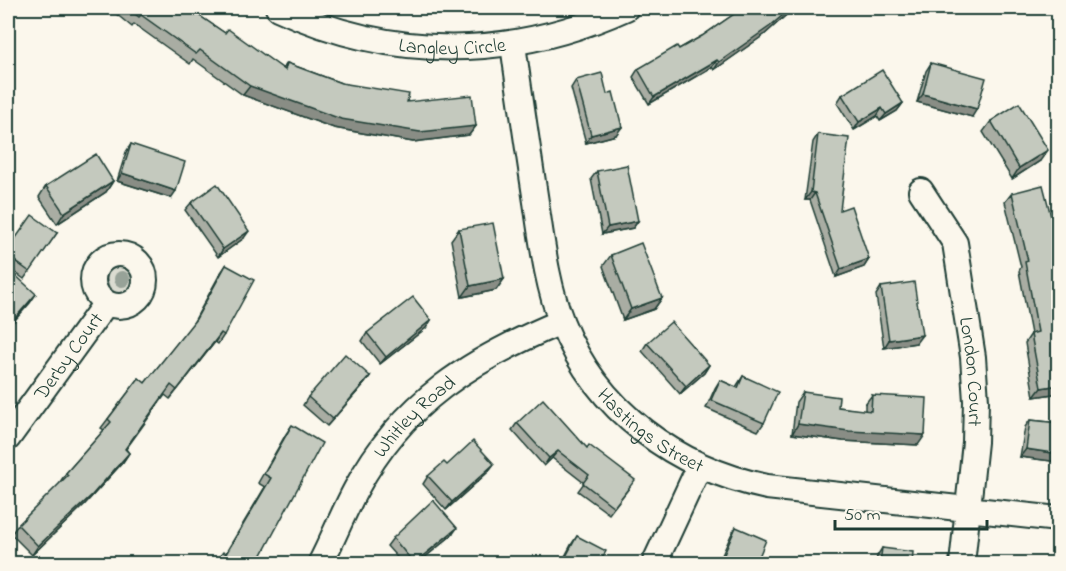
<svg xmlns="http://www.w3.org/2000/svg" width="1066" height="571" viewBox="0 0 1066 571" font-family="'Indie Flower',sans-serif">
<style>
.green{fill:#dbdcd1;stroke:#7d8c82;stroke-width:1.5}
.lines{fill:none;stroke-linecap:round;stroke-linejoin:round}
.minor-casing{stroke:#1f3d34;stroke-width:28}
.minor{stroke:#fbf7ec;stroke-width:24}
.tree{fill:#97a298}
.wall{fill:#a9ada3;stroke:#1f3d34;stroke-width:1.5}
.shaded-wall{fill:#898d85;stroke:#1f3d34;stroke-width:1.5}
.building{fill:#c4c9be;stroke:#1f3d34;stroke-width:1.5}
.labels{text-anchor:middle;stroke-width:5;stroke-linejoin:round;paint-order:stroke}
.street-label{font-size:20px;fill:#1f3d34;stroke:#fbf7ec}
</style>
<rect width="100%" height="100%" fill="#fbf7ec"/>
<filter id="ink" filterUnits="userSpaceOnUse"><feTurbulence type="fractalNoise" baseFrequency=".0167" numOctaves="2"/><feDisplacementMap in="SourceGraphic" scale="12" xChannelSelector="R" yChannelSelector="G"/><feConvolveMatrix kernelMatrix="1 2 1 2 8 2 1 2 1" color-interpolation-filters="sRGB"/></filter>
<g filter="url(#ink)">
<circle class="green" cx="122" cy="279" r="15"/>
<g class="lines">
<defs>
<g id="minor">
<path id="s1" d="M278,8C393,61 511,60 626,8"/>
<path id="s2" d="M513,44C520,97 528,149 536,202C542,242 547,285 562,323C597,411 676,468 767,487L1058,519"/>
<path id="s3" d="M921,191L955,243L973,357L976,401L975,442L962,564"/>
<circle cx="119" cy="280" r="26"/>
<path id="s4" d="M8,438L106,303"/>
<path id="s5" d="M320,564C333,539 343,513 356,489C403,401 472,359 561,322"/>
<polyline points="654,564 699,467"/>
</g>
</defs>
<use href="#minor" class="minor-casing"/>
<use href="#minor" class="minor"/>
</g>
<circle class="tree" cx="122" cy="279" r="8"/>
<g class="wall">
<polygon points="109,8 188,8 225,33 283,69 287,63 341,83 407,102 476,126 469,135 413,142 334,128 243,95 193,59 190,64 134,24 132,27"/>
<polygon points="743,8 794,8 764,35 714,70 712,67 649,104 633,77 638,69 679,49 702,36"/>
<polygon points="931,63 972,117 917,102 926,71"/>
<polygon points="576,80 616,135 586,143 571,88"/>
<polygon points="842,95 903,103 897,111 880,121 877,116 854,130 837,103"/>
<polygon points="991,121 1040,161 1012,179 983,132"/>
<polygon points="818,134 840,210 869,259 864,267 836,277 810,200 805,200 813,142"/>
<polygon points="131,144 171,198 117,181 126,152"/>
<polygon points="597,171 638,221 633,228 602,234 591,179"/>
<polygon points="113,181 106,192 57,224 39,197 46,186"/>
<polygon points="1012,193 1059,253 1059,393 1034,397 1025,343 1031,334 1019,271 1021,267 1005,202"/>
<polygon points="191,203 244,238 218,257 185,210"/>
<polygon points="459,229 504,279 496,290 462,297 451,240"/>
<polygon points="57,233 24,279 8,267 8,249"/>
<polygon points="611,255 662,298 654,309 623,320 603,266"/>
<polygon points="226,265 224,335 218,344 215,342 170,399 165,395 126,449 129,453 123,462 85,504 32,555 11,534 18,525 61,483 60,482 66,473 104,430 101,428 139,378 145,383 192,325 220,274"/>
<polygon points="881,287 916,343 884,348 876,295"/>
<polygon points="431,320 426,328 380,364 362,341 367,333"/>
<polygon points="647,343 709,365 704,373 680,394 642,351"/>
<polygon points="370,376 365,383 327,426 303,405 308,397"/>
<polygon points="743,376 764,423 758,431 706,408 715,388 720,380 736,387"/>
<polygon points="803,392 838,407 865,411 865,404 872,395 918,445 843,441 792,434 796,402"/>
<polygon points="1030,420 1059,423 1059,462 1020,457 1025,427"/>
<polygon points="517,423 587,448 629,488 609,514 578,491 584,483 552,458 544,466 512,430"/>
<polygon points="292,425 257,564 225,554 265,487 258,483 286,434"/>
<polygon points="488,472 446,510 423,484 428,476"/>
<polygon points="736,527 756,564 718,564 731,535"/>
<polygon points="452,535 417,564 403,564 387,546 393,538"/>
<polygon points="577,536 599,564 561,564 571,545"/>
<polygon points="882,548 912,564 876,564 877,556"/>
</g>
<g class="shaded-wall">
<polygon points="791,8 794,8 764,35 714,70 719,62"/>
<polygon points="717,60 712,67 649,104 654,97"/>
<polygon points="250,86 476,126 469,135 413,142 334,128 243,95"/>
<polygon points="923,94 977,109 972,117 917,102"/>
<polygon points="903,103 897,111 880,121 886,114"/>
<polygon points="882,108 877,116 854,130 859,122"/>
<polygon points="622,127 616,135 586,143 591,135"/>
<polygon points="1048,150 1040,161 1012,179 1019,168"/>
<polygon points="122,173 176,191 171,198 117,181"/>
<polygon points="113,181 106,192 57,224 64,213"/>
<polygon points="811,192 815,193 810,200 805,200"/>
<polygon points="638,221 633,228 602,234 608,227"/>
<polygon points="249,231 244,238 218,257 223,249"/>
<polygon points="869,259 864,267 836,277 841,269"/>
<polygon points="504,279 496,290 462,297 470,286"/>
<polygon points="36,294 30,303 8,328 8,326"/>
<polygon points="662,298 654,309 623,320 631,309"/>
<polygon points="431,320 426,328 380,364 386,357"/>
<polygon points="221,333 215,342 170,399 177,390"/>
<polygon points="922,335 916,343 884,348 889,340"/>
<polygon points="709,365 704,373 680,394 686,386"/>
<polygon points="370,376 365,383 327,426 333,419"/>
<polygon points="1059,385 1059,393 1034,397 1041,388"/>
<polygon points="798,424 925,435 918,445 843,441 792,434"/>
<polygon points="1026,449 1059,454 1059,462 1020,457"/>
<polygon points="558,451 552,458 544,466 549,458"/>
<polygon points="129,453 123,462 85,504 32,555 38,546"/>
<polygon points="494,464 488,472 446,510 452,502"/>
<polygon points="457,528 452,535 417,564 414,564"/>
<polygon points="722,559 725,561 723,564 718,564"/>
</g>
<g class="building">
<polygon points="127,8 188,8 225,33 228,29 285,70 287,63 341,83 409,94 407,102 472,95 476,126 420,132 341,119 250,86 200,50 196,54 141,15 139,17"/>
<polygon points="743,8 791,8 769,27 719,62 717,60 654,97 638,69 677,46 679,49 702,36"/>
<polygon points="931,63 986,78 977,109 923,94"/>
<polygon points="882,70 903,103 886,114 882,108 859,122 842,95"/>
<polygon points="8,72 11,73 8,110"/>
<polygon points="602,73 607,94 613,92 622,127 591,135 576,80"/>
<polygon points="1019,103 1048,150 1019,168 991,121"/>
<polygon points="818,134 849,138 840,210 851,206 869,259 841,269 815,193 811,192"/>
<polygon points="131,144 185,162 176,191 122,173"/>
<polygon points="96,154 113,181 64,213 46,186"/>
<polygon points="627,165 638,221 608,227 597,171"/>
<polygon points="217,184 249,231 223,249 191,203"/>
<polygon points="1043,185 1056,236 1059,253 1059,385 1041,388 1031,334 1038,332 1025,262 1028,261 1012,193"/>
<polygon points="32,215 57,233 30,272 8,256 8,249"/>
<polygon points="493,223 504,279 470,286 459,229"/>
<polygon points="641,243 662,298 631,309 611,255"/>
<polygon points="226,265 254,280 224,335 221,333 177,390 171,385 125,449 129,453 92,495 38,546 18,525 68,475 66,473 111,422 108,419 139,378 145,383 196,319"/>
<polygon points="13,273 36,294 8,326 8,279"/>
<polygon points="914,282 922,335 889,340 881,287"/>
<polygon points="413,297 431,320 386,357 367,333"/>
<polygon points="671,322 709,365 686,386 647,343"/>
<polygon points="345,354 370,376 333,419 308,397"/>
<polygon points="743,376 778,392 764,423 711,400 720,380 738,388"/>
<polygon points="803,392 839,397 838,407 871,411 872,395 927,398 925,435 849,431 798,424"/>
<polygon points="543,399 587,448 589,445 635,480 614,507 583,483 589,475 558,451 549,458 517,423"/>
<polygon points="1030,420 1059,423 1059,454 1026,449"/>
<polygon points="292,425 322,443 259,560 256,564 213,564 223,552 226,554 271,478 264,474"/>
<polygon points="473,441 494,464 452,502 428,476 444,462 447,465"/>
<polygon points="433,500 457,528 414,563 393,538"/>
<polygon points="736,527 766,540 756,564 724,564 725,561 722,559"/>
<polygon points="577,536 606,551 599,564 562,564"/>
<polygon points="882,548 913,552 912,564 880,564"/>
<polygon points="1029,561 1039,564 1028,564"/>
</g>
</g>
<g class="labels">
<g class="street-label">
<text dy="7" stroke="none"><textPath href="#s1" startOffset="180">Langley Circle</textPath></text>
<text dy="7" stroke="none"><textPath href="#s4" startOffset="102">Derby Court</textPath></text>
<text dy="7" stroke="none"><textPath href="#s3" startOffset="192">London Court</textPath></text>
<text dy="7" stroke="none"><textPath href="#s5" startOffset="177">Whitley Road</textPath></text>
<text dy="7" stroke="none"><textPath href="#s2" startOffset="426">Hastings Street</textPath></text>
</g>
</g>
<rect width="1066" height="571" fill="none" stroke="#fbf7ec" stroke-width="30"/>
<rect x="15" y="15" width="1036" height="541" fill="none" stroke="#1f3d34" stroke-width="2" filter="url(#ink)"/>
<path d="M835 520v9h152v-9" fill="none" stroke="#1f3d34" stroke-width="3"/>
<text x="844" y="520" font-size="18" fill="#1f3d34" stroke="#fbf7ec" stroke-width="4.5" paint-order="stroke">50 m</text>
</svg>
